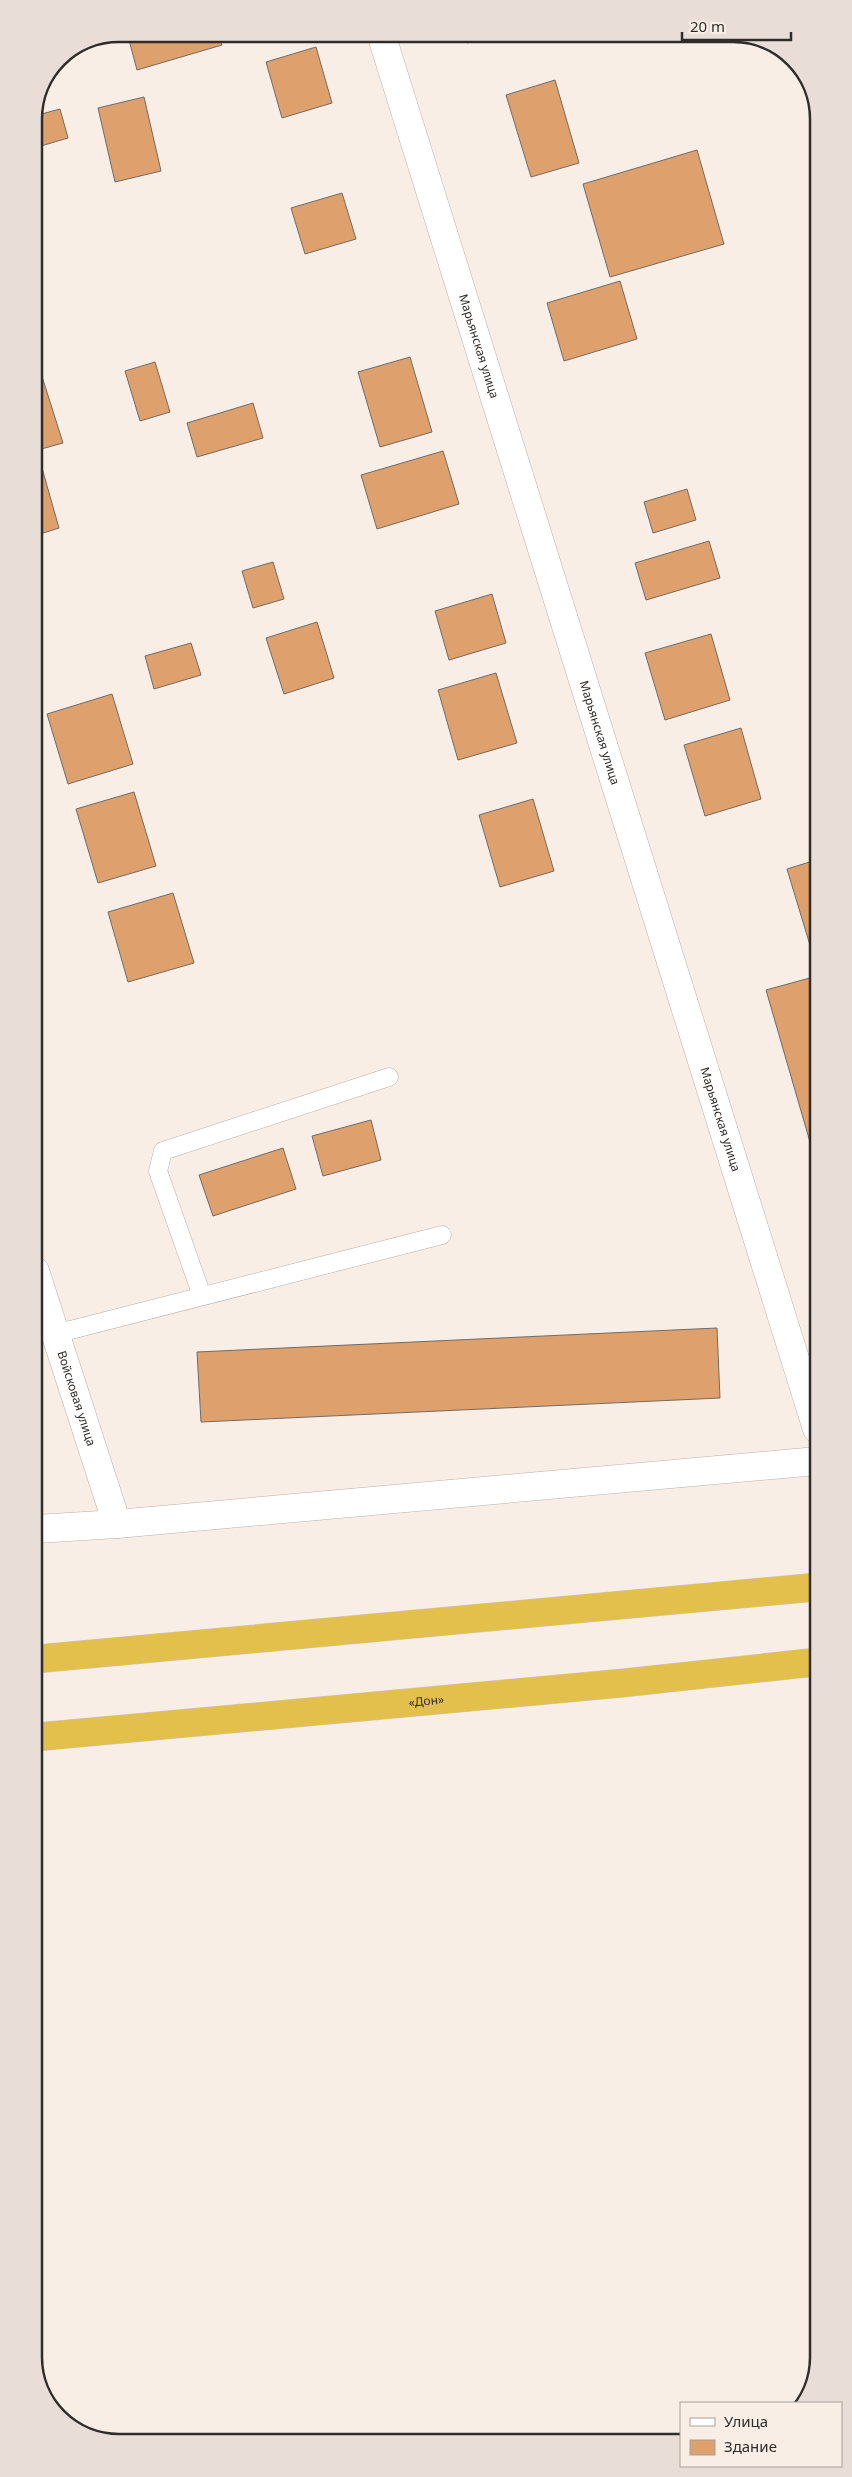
<svg xmlns="http://www.w3.org/2000/svg" width="852" height="2477" viewBox="0 0 852 2477" font-family="'Noto Sans',sans-serif">
<style>
.building{fill:#dea16e;stroke:#726a64}
.lines{fill:none;stroke-linecap:round;stroke-linejoin:round}
.lane-casing{stroke:#bbb1aa;stroke-width:19}
.street-casing{stroke:#bbb1aa;stroke-width:29}
.highway-casing{stroke:#cdcccc;stroke-width:29}
.lane{stroke:#fff;stroke-width:18}
.street{stroke:#fff;stroke-width:28}
.highway{stroke:#e3bf4b;stroke-width:28}
.labels{text-anchor:middle;stroke-width:4;stroke-linejoin:round;paint-order:stroke}
.street-label{font-size:12px;fill:#2f2c29;stroke:#f8eee6}
.rim{fill:none;stroke:#2f2c29;stroke-width:2.5}
</style>
<rect width="100%" height="100%" fill="#f8eee6"/>
<g class="building">
<polygon points="490,36 467,43 465,37"/>
<polygon points="220,39 222,45 137,70 129,40"/>
<polygon points="316,47 332,103 282,118 266,62"/>
<polygon points="555,80 579,163 531,177 506,95"/>
<polygon points="144,97 161,171 115,182 98,108"/>
<polygon points="60,109 68,138 34,148 34,116"/>
<polygon points="697,150 724,244 610,277 583,184"/>
<polygon points="342,193 356,239 305,254 291,208"/>
<polygon points="620,281 637,339 564,361 547,303"/>
<polygon points="34,351 63,443 34,451"/>
<polygon points="410,357 432,432 380,447 358,372"/>
<polygon points="155,362 170,412 140,421 125,371"/>
<polygon points="253,403 263,438 197,457 187,423"/>
<polygon points="443,451 459,504 377,529 361,475"/>
<polygon points="42,468 59,528 34,536 34,470"/>
<polygon points="687,489 696,520 653,533 644,502"/>
<polygon points="709,541 720,578 646,600 635,563"/>
<polygon points="273,562 284,599 253,608 242,571"/>
<polygon points="492,594 506,643 449,660 435,611"/>
<polygon points="317,622 334,678 284,694 266,638"/>
<polygon points="711,634 730,700 665,720 645,653"/>
<polygon points="191,643 201,675 154,689 145,656"/>
<polygon points="496,673 517,743 458,760 438,690"/>
<polygon points="112,694 133,764 68,784 47,714"/>
<polygon points="741,728 761,799 705,816 684,745"/>
<polygon points="134,792 156,866 98,883 76,809"/>
<polygon points="533,799 554,871 500,887 479,815"/>
<polygon points="816,860 816,965 787,869"/>
<polygon points="173,893 194,963 128,982 108,912"/>
<polygon points="817,976 817,1139 810,1142 766,990"/>
<polygon points="371,1120 381,1160 323,1176 312,1136"/>
<polygon points="283,1148 296,1189 213,1216 199,1175"/>
<polygon points="717,1328 720,1398 201,1422 197,1352"/>
</g>
<g class="lines">
<defs>
<g id="lane">
<polyline points="202,1296 158,1171 163,1151 389,1077"/>
<polyline points="55,1334 442,1235"/>
</g>
<g id="street">
<path id="s1" d="M382,37L817,1429"/>
<path id="s2" d="M35,1271L117,1524"/>
<polyline points="36,1529 117,1524 817,1461"/>
</g>
<g id="highway">
<polyline points="36,1659 817,1587"/>
<path id="s3" d="M36,1737L623,1683L817,1662"/>
</g>
</defs>
<use href="#lane" class="lane-casing"/>
<use href="#street" class="street-casing"/>
<use href="#highway" class="highway-casing"/>
<use href="#lane" class="lane"/>
<use href="#street" class="street"/>
<use href="#highway" class="highway"/>
</g>
<g class="labels">
<g class="street-label">
<text dy="4" stroke="none"><textPath href="#s1" startOffset="324">Марьянская улица</textPath></text>
<text dy="4" stroke="none"><textPath href="#s1" startOffset="729">Марьянская улица</textPath></text>
<text dy="4" stroke="none"><textPath href="#s1" startOffset="1134">Марьянская улица</textPath></text>
<text dy="4" stroke="none"><textPath href="#s2" startOffset="134">Войсковая улица</textPath></text>
<text dy="4" stroke="none"><textPath href="#s3" startOffset="392">«Дон»</textPath></text>
</g>
</g>
<path d="M0 0H852V2477H0ZM119 42H733A77 77 0 0 1 810 119V2357A77 77 0 0 1 733 2434H119A77 77 0 0 1 42 2357V119A77 77 0 0 1 119 42Z" fill="#e8ded7" fill-rule="evenodd"/>
<path class="rim" d="M119 42H733A77 77 0 0 1 810 119V2357A77 77 0 0 1 733 2434H119A77 77 0 0 1 42 2357V119A77 77 0 0 1 119 42Z"/>
<rect x="680" y="2402" width="162" height="65" fill="#f8eee6" stroke="#a8a09a"/>
<rect x="690" y="2418" width="25" height="8" fill="#ffffff" stroke="#a8a09a"/>
<text x="724" y="2427" font-size="15" fill="#2f2c29">Улица</text>
<rect x="690" y="2440" width="25" height="15" fill="#dea16e" stroke="#a8a09a"/>
<text x="724" y="2452" font-size="15" fill="#2f2c29">Здание</text>
<path d="M682 32v8h109v-8" fill="none" stroke="#2f2c29" stroke-width="2.5"/>
<text x="690" y="32" font-size="15" fill="#2f2c29" stroke="#f8eee6" stroke-width="4" paint-order="stroke">20 m</text>
</svg>
